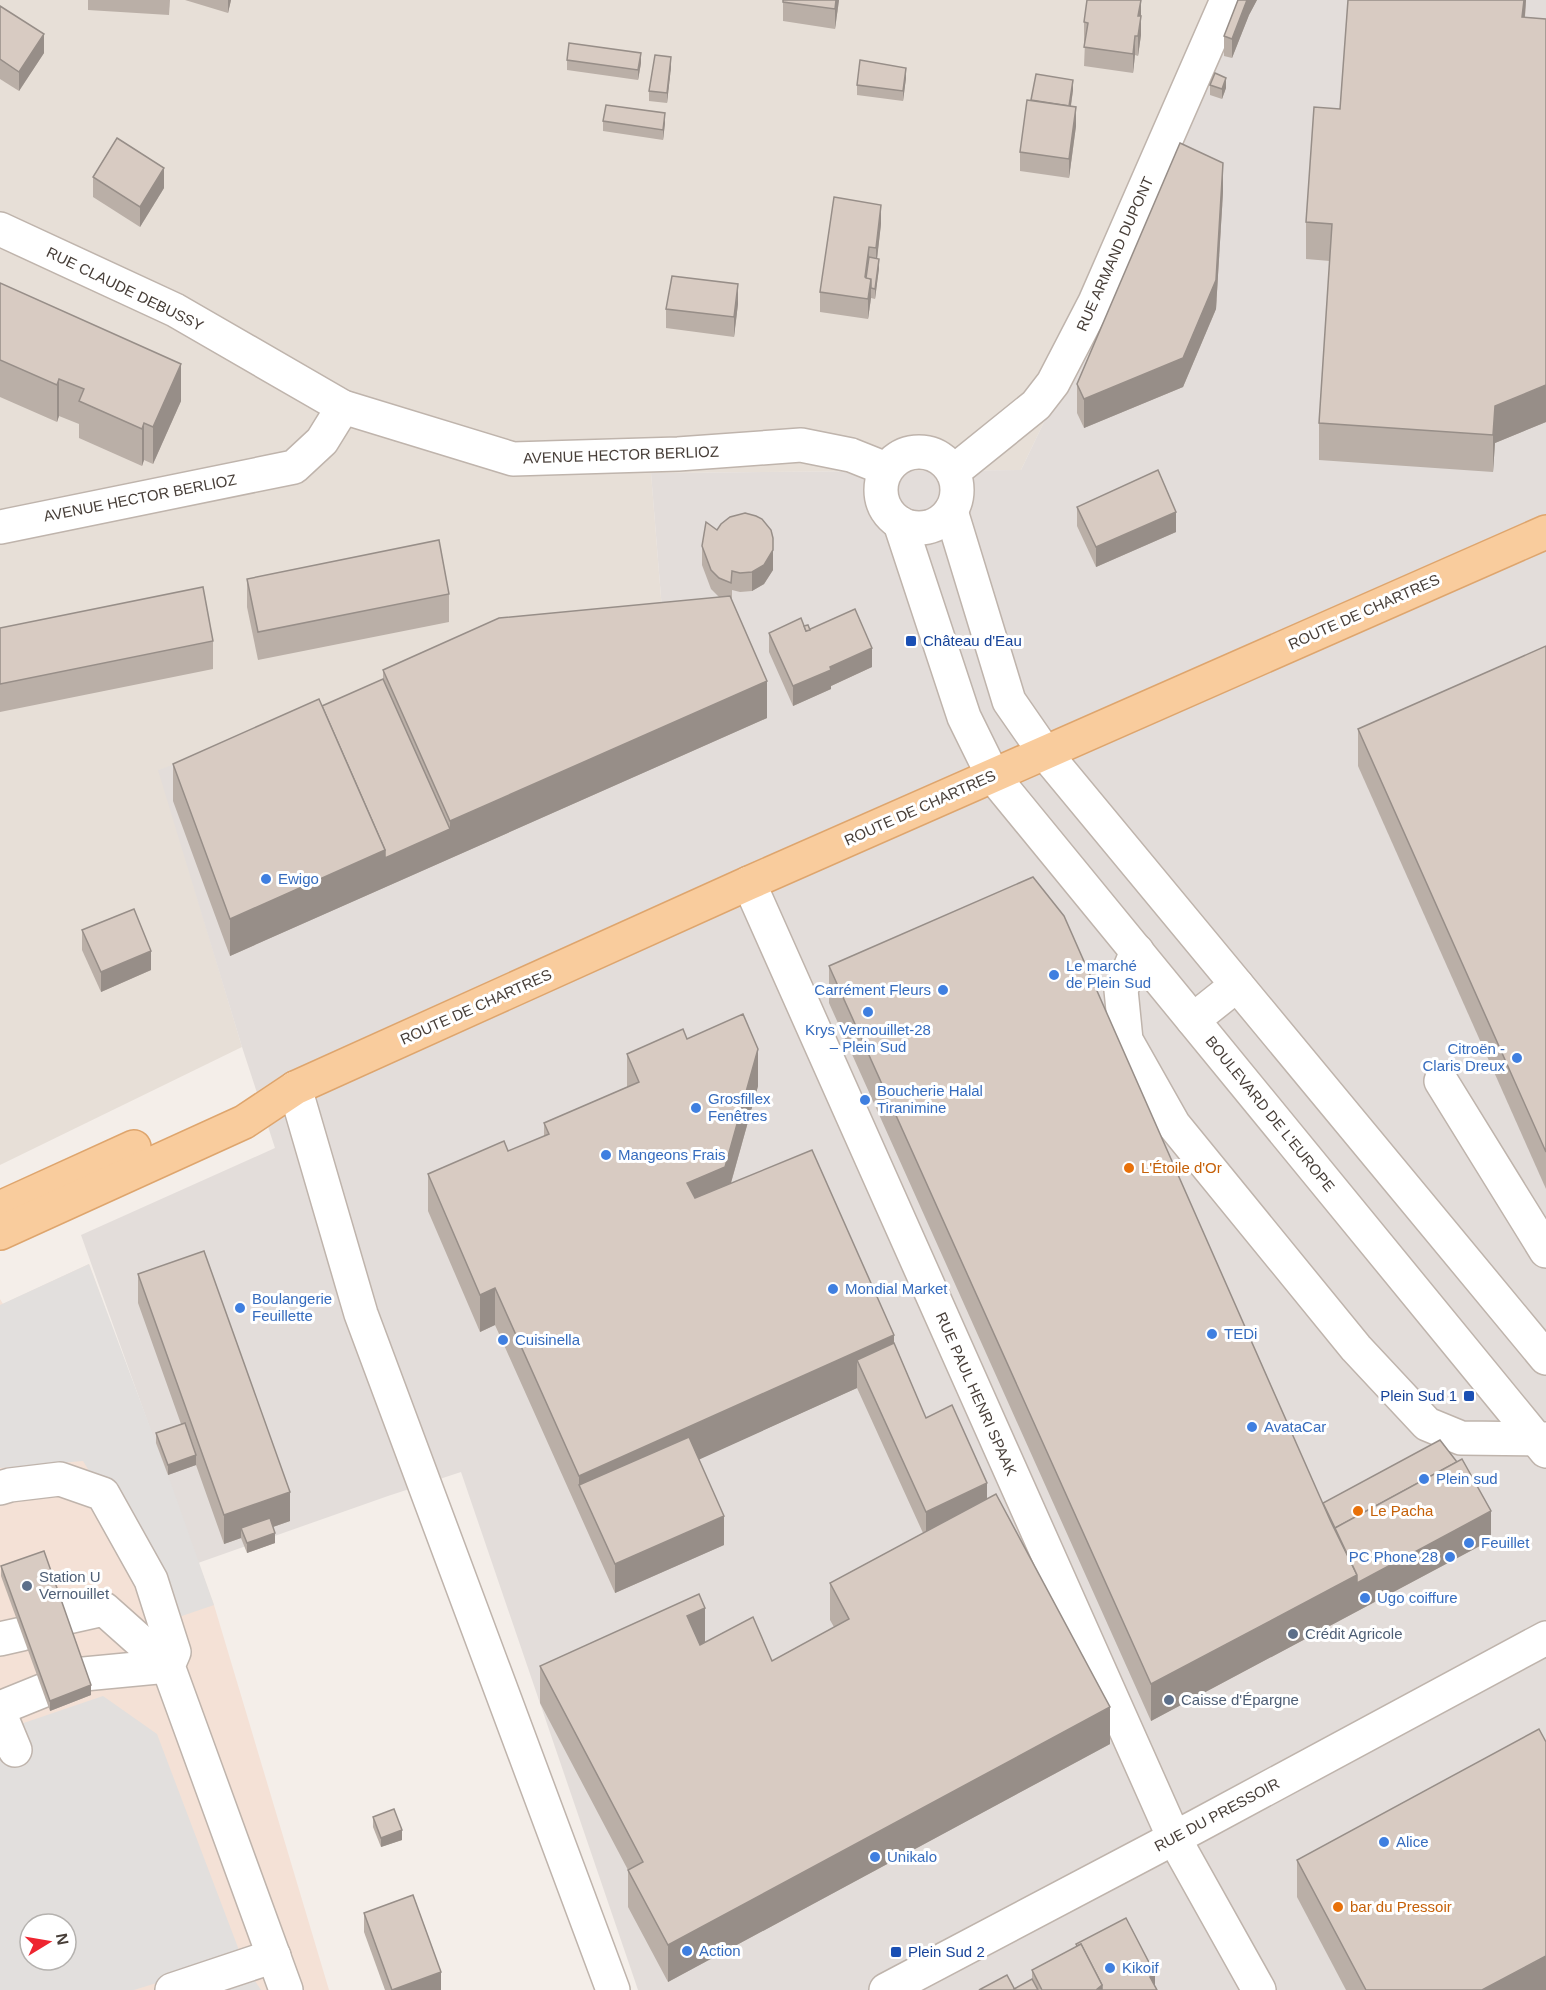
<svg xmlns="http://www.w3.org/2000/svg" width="1546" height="1990" viewBox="0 0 1546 1990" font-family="Helvetica,sans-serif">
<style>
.residential{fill:#e7dfd7}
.commercial{fill:#f4e1d6;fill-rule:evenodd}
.industrial{fill:#e3ddda}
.parking{fill:#e2dfdd;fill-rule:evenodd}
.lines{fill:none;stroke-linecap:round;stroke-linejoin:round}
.minor-casing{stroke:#bfb4ac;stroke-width:36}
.major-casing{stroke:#dea56d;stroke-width:36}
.minor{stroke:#fff;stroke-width:33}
.major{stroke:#f9cc9d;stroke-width:33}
.wall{fill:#baafa7}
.shaded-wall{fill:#978e88}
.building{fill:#d8cbc2;stroke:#978e88;stroke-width:1.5}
.transit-dot{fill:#1a4fb4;stroke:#fff;stroke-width:2}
.shop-dot{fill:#3f7fe0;stroke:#fff;stroke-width:2}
.food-dot{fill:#e8710a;stroke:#fff;stroke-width:2}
.service-dot{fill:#5c6f8a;stroke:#fff;stroke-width:2}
.labels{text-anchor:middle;stroke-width:6;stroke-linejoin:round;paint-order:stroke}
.street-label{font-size:15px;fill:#473e38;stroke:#fff}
.transit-label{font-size:15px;fill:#164399;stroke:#fff;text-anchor:start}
.shop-label{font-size:15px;fill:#366cbe;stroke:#fff;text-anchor:start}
.food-label{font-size:15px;fill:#c56008;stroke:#fff;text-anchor:start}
.service-label{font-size:15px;fill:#4e5e75;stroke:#fff;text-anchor:start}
</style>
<rect width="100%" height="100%" fill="#f4eee9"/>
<polygon class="residential" points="0,0 1246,0 1021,470 651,473 663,622 159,770 242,1047 0,1165"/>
<path class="commercial" d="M89,1264L214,1605L329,1990H0V1299L3,1304ZM30,1924H66V1960H30Z"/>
<polygon class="industrial" points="1246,0 1546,0 1546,1990 638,1990 461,1472 388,1496 198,1563 81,1235 275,1148 242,1047 158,770 508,648 663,622 651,473 1021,470"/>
<g class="parking">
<polygon points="89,1264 168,1475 214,1605 179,1617 83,1461 0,1468 0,1305"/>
<path d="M103,1696L157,1734L245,1966L261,1990H200L192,1972L134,1990H0V1731ZM30,1924H66V1960H30Z"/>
</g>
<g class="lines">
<defs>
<g id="minor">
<polyline points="0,229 175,310 343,407 513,459 678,454 801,445 851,455 886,469"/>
<circle cx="919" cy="490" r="38"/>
<polyline points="953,472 1036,405 1053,383 1095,302 1227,0"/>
<polyline points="951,511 1009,701 1045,753 1546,1358"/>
<polyline points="900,523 964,717 993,776 1546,1451"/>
<polyline points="0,527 294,467 322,441 343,407"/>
<polyline points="749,883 1174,1838 1259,1990"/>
<polyline points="1137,951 1121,990 1126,1040 1174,1125 1356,1348 1427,1424 1461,1438 1546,1439"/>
<polyline points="1193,1020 1237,985"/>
<polyline points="1441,1081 1546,1251"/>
<polyline points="295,1088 361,1314 613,1990"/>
<polyline points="0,1488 10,1485 60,1479 103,1494 151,1580 174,1652 168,1666 286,1990"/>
<polyline points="64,1618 104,1609 168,1666"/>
<polyline points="0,1639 22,1634"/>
<polyline points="0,1708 84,1674 168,1666"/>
<polyline points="0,1714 15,1750"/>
<polyline points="172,1990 274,1956"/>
<polyline points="886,1990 1197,1826 1546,1638"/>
</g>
<g id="major">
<polyline points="0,1208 134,1147"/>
<polyline points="0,1233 244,1122 295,1088 749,883 1546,532"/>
</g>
</defs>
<use href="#minor" class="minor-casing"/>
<use href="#major" class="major-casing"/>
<use href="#minor" class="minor"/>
<use href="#major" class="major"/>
</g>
<g class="wall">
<polygon points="88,0 170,0 169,15 88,10"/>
<polygon points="185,0 231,0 228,13"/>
<polygon points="783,0 839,0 835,29 783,21"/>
<polygon points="1141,0 1141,35 1138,56 1135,55 1133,73 1084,66 1085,42 1084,42 1084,22"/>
<polygon points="1238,0 1257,0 1249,15 1232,58 1224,56 1224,36"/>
<polygon points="1348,0 1526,0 1525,17 1546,19 1546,422 1495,443 1493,472 1319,460 1319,423 1330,261 1306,259 1306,222 1340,109"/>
<polygon points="0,6 44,53 19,91 0,79"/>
<polygon points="567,60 641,63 638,80 567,70"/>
<polygon points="671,67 667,103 649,101 649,91"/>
<polygon points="906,78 903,101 857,95 857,85"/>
<polygon points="1210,85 1226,88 1222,99 1210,95"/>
<polygon points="1073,90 1071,106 1076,126 1069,178 1020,171 1020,152 1031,100"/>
<polygon points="603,121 665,123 663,140 603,131"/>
<polygon points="93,177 164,188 140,227 93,197"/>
<polygon points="1223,192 1216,309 1183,387 1084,428 1077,413 1077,384"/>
<polygon points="881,224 877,258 879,268 875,299 871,298 868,319 820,312 820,292"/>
<polygon points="0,283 181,401 153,464 144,460 142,466 79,438 79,424 59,416 57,422 0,397"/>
<polygon points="738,304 734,337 666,328 666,309"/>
<polygon points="1077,507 1176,532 1096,567 1077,526"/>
<polygon points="717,530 773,557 773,570 764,584 752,591 740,592 732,590 732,601 767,718 230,956 173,801 173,764 322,706 383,679 383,670 719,597 711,589 702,565 702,546"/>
<polygon points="247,579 449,594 449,622 258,660 247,607"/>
<polygon points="804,626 872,667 831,686 831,689 793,706 769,652 769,633"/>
<polygon points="0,628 213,641 213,669 0,712"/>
<polygon points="1546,646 1546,1189 1358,766 1358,729"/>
<polygon points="82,930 151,970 101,992 82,950"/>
<polygon points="829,966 1323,1503 1491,1540 1151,1721 829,1003"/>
<polygon points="687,1039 758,1086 731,1183 894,1343 926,1418 987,1498 1110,1744 668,1982 628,1907 628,1870 540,1703 540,1666 705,1642 772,1661 834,1627 830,1620 830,1583 923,1533 857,1388 699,1459 724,1545 615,1593 495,1325 480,1332 428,1211 428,1174 508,1151 544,1136 544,1123 627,1087 627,1054"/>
<polygon points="138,1274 290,1521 273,1527 275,1543 247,1553 241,1538 224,1544 196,1465 168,1475 156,1443 156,1433 181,1424 138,1303"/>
<polygon points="1,1566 91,1695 50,1711 1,1576"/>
<polygon points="373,1817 402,1840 381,1847 373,1827"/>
<polygon points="1297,1860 1546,1990 1346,1990 1297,1897"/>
<polygon points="364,1913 441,1990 385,1990 364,1932"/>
<polygon points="1076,1944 1155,1986 1157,1990 979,1990 1014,1989 1032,1979 1032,1970 1076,1947"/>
</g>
<g class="shaded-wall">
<polygon points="228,0 231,0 228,13"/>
<polygon points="836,0 839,0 835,29 835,9"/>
<polygon points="1141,0 1141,35 1138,56 1138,16"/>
<polygon points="1247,0 1257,0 1249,15 1232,58 1232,39"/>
<polygon points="1524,0 1526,0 1522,54 1522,17"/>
<polygon points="44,34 44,53 19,91 19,72"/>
<polygon points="1135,36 1135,55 1133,73 1133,54"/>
<polygon points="641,53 641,63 638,80 638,70"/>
<polygon points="671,57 671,67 667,103 667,93"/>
<polygon points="906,68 906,78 903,101 903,91"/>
<polygon points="1226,78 1226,88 1222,99 1222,89"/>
<polygon points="1073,80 1073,90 1068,125 1068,115"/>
<polygon points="1076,107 1076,126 1069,178 1069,159"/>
<polygon points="665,113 665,123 663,140 663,130"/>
<polygon points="1223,163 1223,192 1216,309 1183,387 1084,428 1084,399"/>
<polygon points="164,168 164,188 140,227 140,207"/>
<polygon points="881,205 881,224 876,268 876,248"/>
<polygon points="869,247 869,267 866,287 865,277"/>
<polygon points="879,259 879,268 875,299 875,289"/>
<polygon points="871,279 871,298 868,319 868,299"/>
<polygon points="738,284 738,304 734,337 734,317"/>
<polygon points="181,364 181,401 153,464 153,427"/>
<polygon points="59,379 59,416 57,422 57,385"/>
<polygon points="1546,385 1546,422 1495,443 1493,472 1493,435 1495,406"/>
<polygon points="144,423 144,460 142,466 142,429"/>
<polygon points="1176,512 1176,532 1096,567 1096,547"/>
<polygon points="773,538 773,570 764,584 752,591 752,572"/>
<polygon points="872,648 872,667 831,686 831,689 793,706 793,686 830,667"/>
<polygon points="767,681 767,718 230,956 230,919 385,850 450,829 450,821"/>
<polygon points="151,951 151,970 101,992 101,972"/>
<polygon points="758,1049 758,1086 725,1204 687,1220 687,1183"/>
<polygon points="495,1288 495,1325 480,1332 480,1295"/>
<polygon points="894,1335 894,1372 857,1360 857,1388 590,1509 579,1485 579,1513 579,1476"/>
<polygon points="196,1455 196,1465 168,1475 168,1465"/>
<polygon points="987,1483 987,1512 926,1540 926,1512"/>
<polygon points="290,1492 290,1521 244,1537 241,1528 241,1538 224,1544 224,1515"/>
<polygon points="1491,1511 1491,1540 1151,1721 1151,1684 1357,1575"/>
<polygon points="724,1516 724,1545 615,1593 615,1564"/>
<polygon points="275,1533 275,1543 247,1553 247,1543"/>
<polygon points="705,1608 705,1646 687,1653 687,1616"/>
<polygon points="91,1685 91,1695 50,1711 50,1701"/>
<polygon points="1110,1707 1110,1744 668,1982 668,1945"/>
<polygon points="402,1830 402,1840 381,1847 381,1838"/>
<polygon points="1546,1956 1546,1990 1482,1990"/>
<polygon points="441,1972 441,1990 392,1990"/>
<polygon points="1155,1974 1155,1990 1150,1977"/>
<polygon points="1102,1985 1102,1990 1095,1990 1095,1989"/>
</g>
<g class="building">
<polygon points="783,0 836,0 835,9 783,2"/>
<polygon points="1087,0 1141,0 1138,16 1141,16 1138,36 1135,36 1133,54 1084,47 1088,23 1084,22"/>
<polygon points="1238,0 1247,0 1232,39 1224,36"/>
<polygon points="1348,0 1524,0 1522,17 1546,19 1546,385 1495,406 1493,435 1319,423 1332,224 1306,222 1314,107 1340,109"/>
<polygon points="0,6 44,34 19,72 0,59"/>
<polygon points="569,43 641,53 638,70 567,60"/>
<polygon points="655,55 671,57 667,93 649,91"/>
<polygon points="860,60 906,68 903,91 857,85"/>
<polygon points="1215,73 1226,78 1222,89 1210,85"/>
<polygon points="1036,74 1073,80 1069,106 1031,100"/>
<polygon points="1027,100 1076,107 1069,159 1020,152"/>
<polygon points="606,105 665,113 663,130 603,121"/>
<polygon points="117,138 164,168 140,207 93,177"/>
<polygon points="1180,143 1223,163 1216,280 1183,358 1084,399 1077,384"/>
<polygon points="834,197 881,205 876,248 869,247 865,277 871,279 868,299 820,292"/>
<polygon points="869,257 879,259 875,289 871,288 871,279 866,278"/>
<polygon points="672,276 738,284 734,317 666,309"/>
<polygon points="0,283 181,364 153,427 144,423 142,429 79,401 84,389 59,379 57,385 0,360"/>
<polygon points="1158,470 1176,512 1096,547 1077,507"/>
<polygon points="745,513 756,516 762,519 771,530 773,538 773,550 764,565 752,572 740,573 732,571 731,583 719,578 711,570 702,546 706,522 717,530 721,524 730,517"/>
<polygon points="439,540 449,594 258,632 247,579"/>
<polygon points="203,587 213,641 0,684 0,628"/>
<polygon points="730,596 767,681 450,821 383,670 499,618"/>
<polygon points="855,609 872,648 830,667 831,670 793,686 769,633 801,618 806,631"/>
<polygon points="808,625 810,630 806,631 804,626"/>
<polygon points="1546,646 1546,1152 1358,729"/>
<polygon points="383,679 450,829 385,858 385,850 322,706"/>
<polygon points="319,699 385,850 230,919 173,764"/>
<polygon points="1033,877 1064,916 1331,1522 1357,1575 1151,1684 829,966"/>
<polygon points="134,909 151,951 101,972 82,930"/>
<polygon points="743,1014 758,1049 725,1167 687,1183 695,1198 812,1150 894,1335 579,1476 495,1288 480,1295 428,1174 504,1141 508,1151 549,1134 544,1123 639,1082 627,1054 683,1029 687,1039"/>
<polygon points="204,1251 290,1492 224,1515 138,1274"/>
<polygon points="894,1343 926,1418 952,1405 987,1483 926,1512 857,1360"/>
<polygon points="185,1423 196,1455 168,1465 156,1433"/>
<polygon points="689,1437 724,1516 615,1564 579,1485"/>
<polygon points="1440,1440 1457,1462 1335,1528 1323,1503"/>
<polygon points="1462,1459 1491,1511 1357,1583 1357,1575 1335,1528"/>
<polygon points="996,1494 1110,1707 668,1945 628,1870 643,1862 540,1666 699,1594 705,1608 687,1616 700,1645 753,1617 772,1661 849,1619 830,1583"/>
<polygon points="270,1518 275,1533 247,1543 241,1528"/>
<polygon points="44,1551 91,1685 50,1701 1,1566"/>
<polygon points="1539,1729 1546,1742 1546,1956 1482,1990 1366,1990 1297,1860"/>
<polygon points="394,1809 402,1830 381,1838 373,1817"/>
<polygon points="413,1895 441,1972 392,1990 364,1913"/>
<polygon points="1126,1918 1155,1974 1150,1977 1157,1990 1102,1990 1102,1985 1081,1944 1077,1946 1076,1944"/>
<polygon points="1081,1944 1102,1985 1096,1990 1042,1990 1032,1970"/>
<polygon points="1007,1975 1015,1990 979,1990"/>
<polygon points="1032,1979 1038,1990 1015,1990 1014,1989"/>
</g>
<g class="transit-dot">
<rect x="905" y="635" width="12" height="12" rx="3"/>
<rect x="1463" y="1390" width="12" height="12" rx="3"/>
<rect x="890" y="1946" width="12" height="12" rx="3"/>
</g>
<g class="shop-dot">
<circle cx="266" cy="879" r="6"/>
<circle cx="1054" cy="975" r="6"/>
<circle cx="943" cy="990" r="6"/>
<circle cx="868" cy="1012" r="6"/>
<circle cx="1517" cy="1058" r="6"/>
<circle cx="865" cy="1100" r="6"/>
<circle cx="696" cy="1108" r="6"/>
<circle cx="606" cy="1155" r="6"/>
<circle cx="833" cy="1289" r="6"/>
<circle cx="240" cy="1308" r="6"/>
<circle cx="1212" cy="1334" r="6"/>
<circle cx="503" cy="1340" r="6"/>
<circle cx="1252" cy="1427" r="6"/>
<circle cx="1424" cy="1479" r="6"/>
<circle cx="1469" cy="1543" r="6"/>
<circle cx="1450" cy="1557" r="6"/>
<circle cx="1365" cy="1598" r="6"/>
<circle cx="1384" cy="1842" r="6"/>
<circle cx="875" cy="1857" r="6"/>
<circle cx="687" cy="1951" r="6"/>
<circle cx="1110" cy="1968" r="6"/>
</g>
<g class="food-dot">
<circle cx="1129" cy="1168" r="6"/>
<circle cx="1358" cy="1511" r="6"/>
<circle cx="1338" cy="1907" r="6"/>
</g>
<g class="service-dot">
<circle cx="27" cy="1586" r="6"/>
<circle cx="1293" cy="1634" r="6"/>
<circle cx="1169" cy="1700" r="6"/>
</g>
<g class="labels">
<g class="street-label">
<text transform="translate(1115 254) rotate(-66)" y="5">RUE ARMAND DUPONT</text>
<text transform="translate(125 289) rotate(26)" y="5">RUE CLAUDE DEBUSSY</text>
<text transform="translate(621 455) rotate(-2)" y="5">AVENUE HECTOR BERLIOZ</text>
<text transform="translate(140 498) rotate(-11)" y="5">AVENUE HECTOR BERLIOZ</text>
<text transform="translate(1364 612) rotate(-24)" y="5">ROUTE DE CHARTRES</text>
<text transform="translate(920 808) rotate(-24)" y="5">ROUTE DE CHARTRES</text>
<text transform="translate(476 1007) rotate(-24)" y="5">ROUTE DE CHARTRES</text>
<text transform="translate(1270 1114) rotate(51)" y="5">BOULEVARD DE L'EUROPE</text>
<text transform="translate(976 1394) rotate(66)" y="5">RUE PAUL HENRI SPAAK</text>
<text transform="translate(1217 1815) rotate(-28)" y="5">RUE DU PRESSOIR</text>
</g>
<g class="transit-label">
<text x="923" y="646">Château d'Eau</text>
<text x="1457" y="1401" text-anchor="end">Plein Sud 1</text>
<text x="908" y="1957">Plein Sud 2</text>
</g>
<g class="shop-label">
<text x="278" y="884">Ewigo</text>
<text x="1066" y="971">Le marché<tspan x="1066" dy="17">de Plein Sud</tspan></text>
<text x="931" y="995" text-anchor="end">Carrément Fleurs</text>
<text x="868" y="1035" text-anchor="middle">Krys Vernouillet-28<tspan x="868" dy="17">– Plein Sud</tspan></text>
<text x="1505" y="1054" text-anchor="end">Citroën -<tspan x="1505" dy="17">Claris Dreux</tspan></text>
<text x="877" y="1096">Boucherie Halal<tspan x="877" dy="17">Tiranimine</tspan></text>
<text x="708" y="1104">Grosfillex<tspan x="708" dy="17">Fenêtres</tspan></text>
<text x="618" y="1160">Mangeons Frais</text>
<text x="845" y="1294">Mondial Market</text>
<text x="252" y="1304">Boulangerie<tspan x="252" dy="17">Feuillette</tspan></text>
<text x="1224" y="1339">TEDi</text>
<text x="515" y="1345">Cuisinella</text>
<text x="1264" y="1432">AvataCar</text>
<text x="1436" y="1484">Plein sud</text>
<text x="1481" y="1548">Feuillet</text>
<text x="1438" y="1562" text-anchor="end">PC Phone 28</text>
<text x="1377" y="1603">Ugo coiffure</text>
<text x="1396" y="1847">Alice</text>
<text x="887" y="1862">Unikalo</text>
<text x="699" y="1956">Action</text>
<text x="1122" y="1973">Kikoif</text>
</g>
<g class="food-label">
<text x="1141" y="1173">L'Étoile d'Or</text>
<text x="1370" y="1516">Le Pacha</text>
<text x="1350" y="1912">bar du Pressoir</text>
</g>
<g class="service-label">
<text x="39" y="1582">Station U<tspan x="39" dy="17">Vernouillet</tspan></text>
<text x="1305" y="1639">Crédit Agricole</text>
<text x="1181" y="1705">Caisse d'Épargne</text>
</g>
</g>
<g transform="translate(48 1942) rotate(79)"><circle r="28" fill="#ffffff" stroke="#b5b2af" stroke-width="1.5"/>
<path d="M0-4.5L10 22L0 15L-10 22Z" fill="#ee2530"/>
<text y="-9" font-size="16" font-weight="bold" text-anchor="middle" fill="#473e38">N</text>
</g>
</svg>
